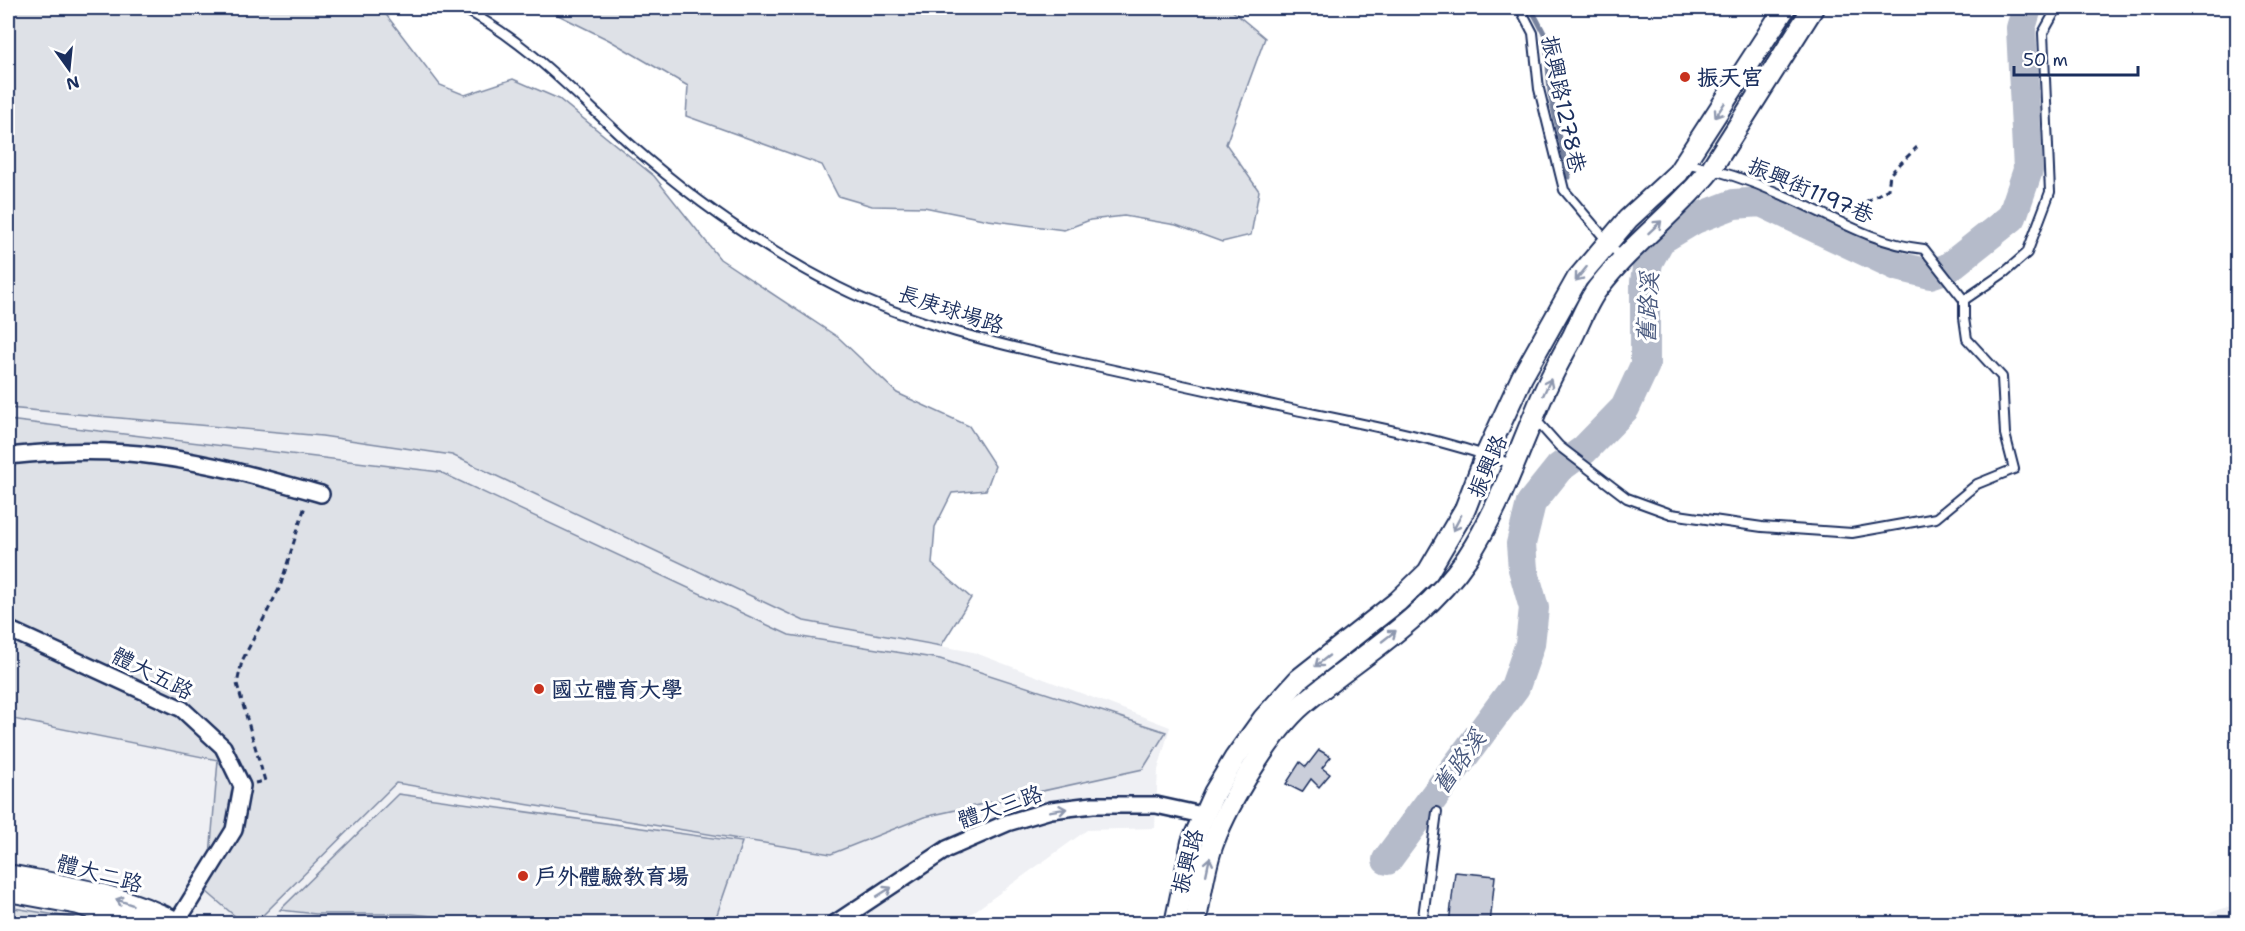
<svg xmlns="http://www.w3.org/2000/svg" width="2245" height="931" viewBox="0 0 2245 931" font-family="'Shantell Sans','LXGW WenKai TC',sans-serif">
<style>
.built{fill:#eff0f4}
.green{fill:#dee1e7;stroke:#7c88a2;stroke-width:1.5}
.lines{fill:none;stroke-linecap:round;stroke-linejoin:round}
.stream{stroke:#77839f;stroke-width:5}
.river{stroke:#b5bbca;stroke-width:30}
.building{fill:#caceda;stroke:#1b2f5e;stroke-width:1.5}
.service-casing{stroke:#1b2f5e;stroke-width:12}
.minor-casing{stroke:#1b2f5e;stroke-width:20}
.tertiary-casing{stroke:#1b2f5e;stroke-width:24}
.path{stroke:#1b2f5e;stroke-width:3;stroke-dasharray:6 4.5;stroke-linecap:butt}
.service{stroke:#fff;stroke-width:8}
.minor{stroke:#fff;stroke-width:15}
.tertiary{stroke:#fff;stroke-width:20}
.oneway{stroke:#8d97ae}
.poi-dot{fill:#c8321e;stroke:#fff;stroke-width:2}
.labels{text-anchor:middle;stroke-width:6;stroke-linejoin:round;paint-order:stroke}
.poi-label{font-size:22px;font-weight:bold;fill:#1b2f5e;stroke:#fff;text-anchor:start}
.street-label{font-size:22px;fill:#1b2f5e;stroke:#fff}
.water-label{font-size:24px;font-style:italic;fill:#49597e;stroke:#fff}
</style>
<rect width="100%" height="100%" fill="#fff"/>
<filter id="ink" filterUnits="userSpaceOnUse"><feTurbulence type="fractalNoise" baseFrequency=".0167" numOctaves="2"/><feDisplacementMap in="SourceGraphic" scale="12" xChannelSelector="R" yChannelSelector="G"/><feConvolveMatrix kernelMatrix="1 2 1 2 8 2 1 2 1" color-interpolation-filters="sRGB"/></filter>
<g filter="url(#ink)">
<g class="built">
<polygon points="8,408 322,436 452,455 804,621 973,652 1170,727 1158,770 1155,828 1087,830 958,923 8,924"/>
<polygon points="2237,904 2237,923 2178,923"/>
</g>
<g class="green">
<polygon points="8,8 381,8 440,85 465,95 513,79 559,99 654,176 720,259 839,338 897,393 969,426 995,466 986,490 952,493 935,527 932,564 971,598 941,646 804,621 452,455 322,436 8,408"/>
<polygon points="544,8 1229,8 1265,38 1226,144 1259,191 1251,235 1222,242 1176,225 1124,216 1090,220 1064,230 988,220 924,207 872,206 838,196 822,165 686,116 688,86 609,40"/>
<polygon points="8,420 440,472 789,635 940,659 1166,732 1143,769 924,817 831,854 396,783 255,923 244,924 207,892 218,760 8,718"/>
<polygon points="398,794 742,842 714,923 512,924 412,914 316,914 280,910"/>
<polygon points="8,907 74,918 91,923 8,923"/>
</g>
<g class="lines">
<polyline class="stream" points="1531,8 1546,37 1550,94 1569,177"/>
<polyline class="river" points="1387,860 1515,687 1530,644 1534,608 1523,569 1521,544 1531,503 1559,468 1584,450 1625,408 1645,365 1645,282 1648,262 1660,240 1695,219 1734,204 1761,202 1897,266 1930,274 1948,268 2012,217 2028,170 2021,28 2027,8"/>
</g>
<g class="building">
<polygon points="1319,750 1331,757 1322,768 1330,774 1319,787 1311,779 1302,792 1286,784 1300,762 1306,767"/>
<polygon points="1455,872 1495,876 1490,924 1449,924"/>
</g>
<g class="lines">
<defs>
<g id="service">
<path d="M462,8C527,41 576,95 630,144C692,199 763,249 838,287C912,324 997,344 1078,362C1151,378 1223,394 1296,410C1369,425 1442,439 1512,464"/>
<polyline points="1520,8 1533,33 1539,89 1564,190 1623,260"/>
<path d="M1686,163C1717,170 1749,180 1778,193C1826,213 1872,244 1924,249L1964,300"/>
<polyline points="1535,419 1559,446 1627,498 1671,514 1762,527 1852,533 1936,518 1977,484 2014,469 2005,434 2002,377 1967,339 1964,318 1964,300 2005,272 2027,253 2050,192 2043,33 2057,8"/>
<polyline points="1422,924 1437,812"/>
</g>
<g id="minor">
<path d="M8,456C56,451 106,449 155,456C211,463 267,479 321,494"/>
<polyline points="8,629 182,709 223,747 242,786 234,830 177,922"/>
<polyline points="834,924 947,849 1007,823 1051,810 1093,805 1156,805 1202,815"/>
</g>
<g id="tertiary">
<path d="M8,875C65,886 126,895 179,924"/>
<polyline points="8,891 79,904 136,924"/>
<polyline points="1175,924 1192,842 1214,793 1235,758 1263,719 1299,679 1397,602 1428,572 1465,509 1486,455 1522,377 1577,279 1628,219 1678,173 1785,8"/>
<path d="M1195,924C1201,897 1204,866 1214,841C1229,802 1271,731 1303,704C1359,657 1426,619 1467,558C1502,505 1520,445 1546,388C1554,371 1563,354 1572,338C1580,322 1587,302 1598,288C1631,244 1677,212 1711,169L1813,8"/>
</g>
</defs>
<use href="#service" class="service-casing"/>
<use href="#minor" class="minor-casing"/>
<use href="#tertiary" class="tertiary-casing"/>
<g class="path">
<polyline points="1848,212 1888,189 1890,174 1917,147"/>
<polyline points="255,783 265,781 237,684 242,661 280,587 305,506"/>
</g>
<use href="#service" class="service"/>
<use href="#minor" class="minor"/>
<use href="#tertiary" class="tertiary"/>
</g>
<defs><path id="oneway-shaft" d="M-6 0H5M1.5-3L5.5 0L1.5 3" fill="none" stroke-width="1.6" stroke-linecap="round" stroke-linejoin="round" transform="scale(1.5)"/></defs>
<g class="oneway">
<use href="#oneway-shaft" transform="translate(1720 110) rotate(123)"/>
<use href="#oneway-shaft" transform="translate(1655 227) rotate(-43)"/>
<use href="#oneway-shaft" transform="translate(1581 274) rotate(129)"/>
<use href="#oneway-shaft" transform="translate(1547 387) rotate(-65)"/>
<use href="#oneway-shaft" transform="translate(1457 523) rotate(118)"/>
<use href="#oneway-shaft" transform="translate(1389 636) rotate(-38)"/>
<use href="#oneway-shaft" transform="translate(1322 661) rotate(142)"/>
<use href="#oneway-shaft" transform="translate(1058 810) rotate(-9)"/>
<use href="#oneway-shaft" transform="translate(1208 866) rotate(-78)"/>
<use href="#oneway-shaft" transform="translate(884 892) rotate(-32)"/>
<use href="#oneway-shaft" transform="translate(124 902) rotate(-161)"/>
</g>
</g>
<g class="poi-dot">
<circle cx="1685" cy="77" r="6"/>
<circle cx="539" cy="689" r="6"/>
<circle cx="523" cy="876" r="6"/>
</g>
<g class="labels">
<g class="poi-label">
<text x="1697" y="85">振天宮</text>
<text x="551" y="697">國立體育大學</text>
<text x="535" y="884">戶外體驗教育場</text>
</g>
<g class="street-label">
<text transform="translate(1564 104) rotate(78)" y="8">振興路1278巷</text>
<text transform="translate(1811 190) rotate(23)" y="8">振興街1197巷</text>
<text transform="translate(951 309) rotate(18)" y="8">長庚球場路</text>
<text transform="translate(1487 466) rotate(-67)" y="8">振興路</text>
<text transform="translate(153 673) rotate(27)" y="8">體大五路</text>
<text transform="translate(1000 806) rotate(-19)" y="8">體大三路</text>
<text transform="translate(1187 861) rotate(-75)" y="8">振興路</text>
<text transform="translate(100 873) rotate(15)" y="8">體大二路</text>
</g>
<g class="water-label">
<text transform="translate(1648 308) rotate(-87)" y="8">舊路溪</text>
<text transform="translate(1459 762) rotate(-54)" y="8">舊路溪</text>
</g>
</g>
<rect width="2245" height="931" fill="none" stroke="#fff" stroke-width="30"/>
<rect x="15" y="15" width="2215" height="901" fill="none" stroke="#1b2f5e" stroke-width="2" filter="url(#ink)"/>
<g transform="translate(69 69) rotate(165)" stroke="#ffffff" stroke-width="4.5" paint-order="stroke">
<path d="M0-4.5L10 22L0 15L-10 22Z" fill="#1b2f5e"/>
<text y="-9" font-size="16" font-weight="bold" text-anchor="middle" fill="#1b2f5e">N</text>
</g>
<path d="M2014 66v9h124v-9" fill="none" stroke="#1b2f5e" stroke-width="3"/>
<text x="2023" y="66" font-size="18" fill="#1b2f5e" stroke="#ffffff" stroke-width="4.5" paint-order="stroke">50 m</text>
</svg>
